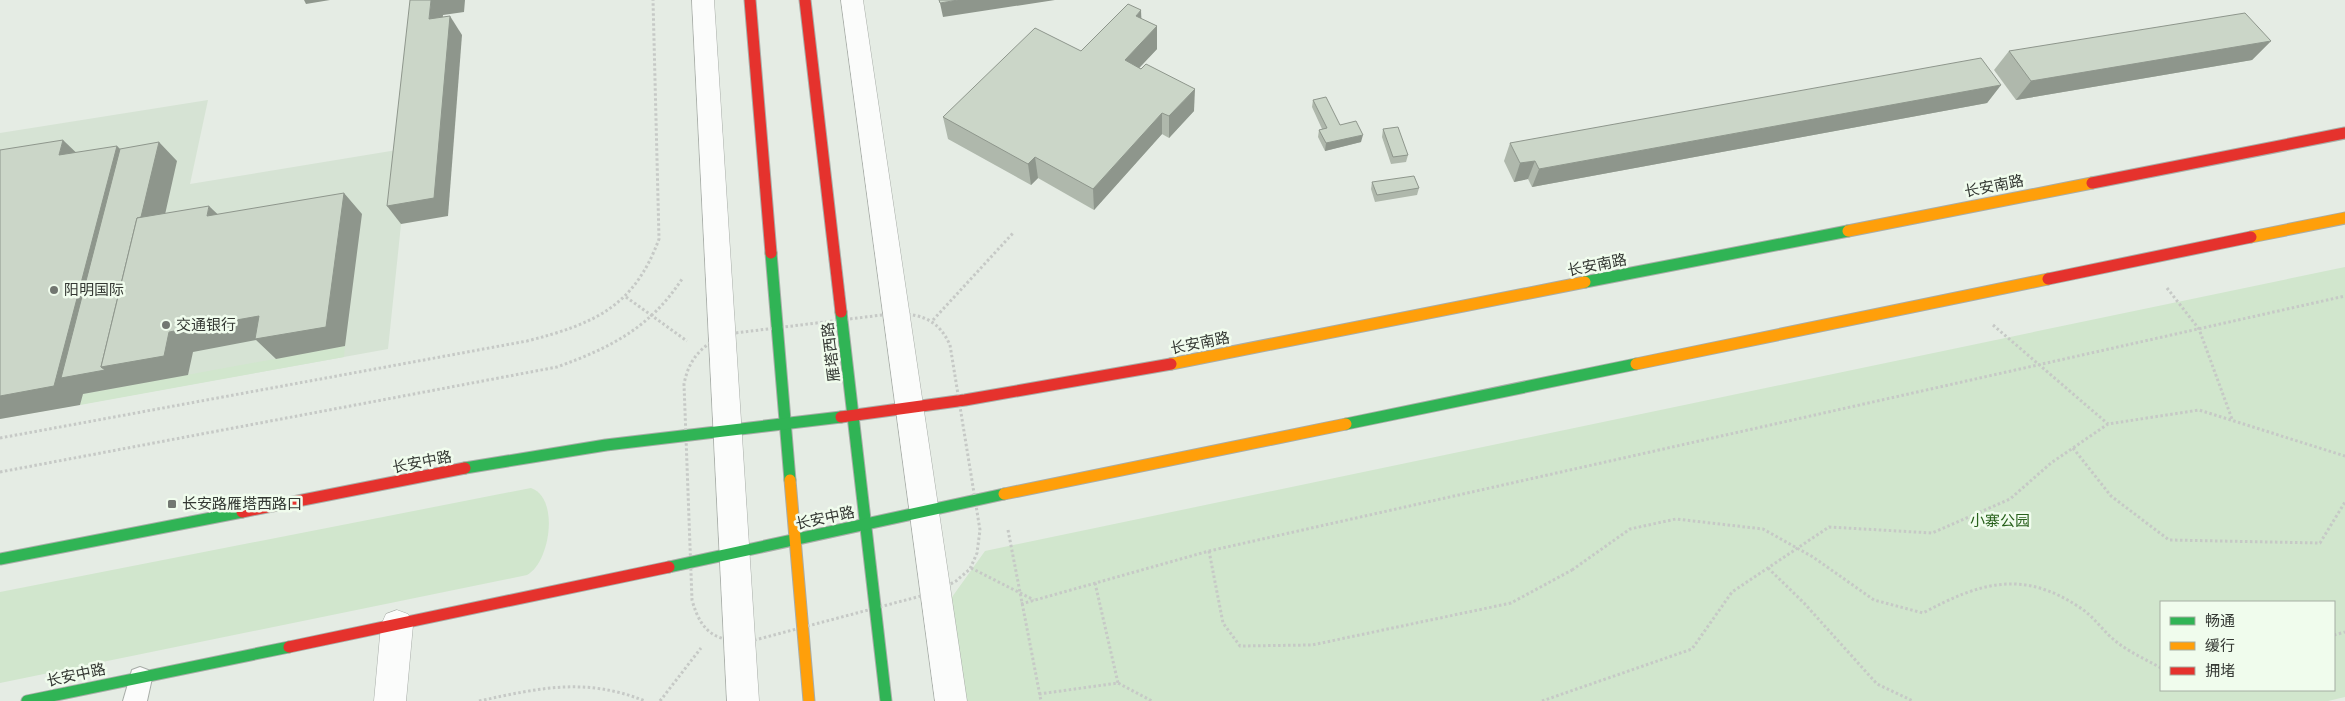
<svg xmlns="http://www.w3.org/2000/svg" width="2345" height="701" viewBox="0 0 2345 701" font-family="'Space Grotesk','Noto Sans SC',sans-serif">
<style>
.built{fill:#d6e3d4}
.green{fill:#d1e6cd;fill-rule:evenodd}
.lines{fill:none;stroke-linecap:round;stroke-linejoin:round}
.lane-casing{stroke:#a8ada8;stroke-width:2}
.street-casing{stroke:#a8ada8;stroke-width:1}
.fast-casing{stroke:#a8ada8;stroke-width:13}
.slow-casing{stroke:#a8ada8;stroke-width:13}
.jam-casing{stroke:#a8ada8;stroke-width:13}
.path{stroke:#c6c9c6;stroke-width:3;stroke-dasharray:2.5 2.5;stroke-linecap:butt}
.lane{fill:#fbfcfb;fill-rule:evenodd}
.street{fill:#fbfcfb;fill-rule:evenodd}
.fast{stroke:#30b455;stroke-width:11}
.slow{stroke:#ff9f0a;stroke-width:11}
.jam{stroke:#e5322d;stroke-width:11}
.path-bridge{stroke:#c6c9c6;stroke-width:3;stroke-dasharray:2.5 2.5;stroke-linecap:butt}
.wall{fill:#afb8ac}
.shaded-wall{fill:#8e968c}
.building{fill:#cbd6c8;stroke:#8e968c}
.poi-dot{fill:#727771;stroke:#f0fced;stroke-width:2}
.labels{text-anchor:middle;stroke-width:5;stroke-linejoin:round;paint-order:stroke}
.street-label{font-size:15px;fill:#343833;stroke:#f0fced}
.poi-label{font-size:15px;fill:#343833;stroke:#f0fced;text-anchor:start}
.park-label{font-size:15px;fill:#28611c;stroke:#f0fced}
</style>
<rect width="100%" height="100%" fill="#e5ece4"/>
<polygon class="built" points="208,100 190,184 409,148 388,349 0,419 0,133"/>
<g class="green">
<path d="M2345,267V697L2328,701H956L942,611L985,551ZM2161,602H2334V690H2161Z"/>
<polygon points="345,346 344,357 80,405 83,394"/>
<path d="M531,488C560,498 550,563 527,575L0,683V592Z"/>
</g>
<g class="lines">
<defs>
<polygon id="lane" points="140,667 148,670 152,678 147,701 123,701 132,670"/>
<g id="street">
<polygon points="692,0 714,0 759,701 727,701"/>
<polygon points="841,0 863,0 967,701 935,701"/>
<polygon points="397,610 408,614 413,625 406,701 374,701 381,625 386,614"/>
</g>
<g id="fast">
<polyline points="771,253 790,480"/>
<polyline points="1585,282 1848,231"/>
<polyline points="841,312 886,701"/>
<polyline points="1346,424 1636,364"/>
<polyline points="465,468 606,445 841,417"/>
<polyline points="0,559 242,512"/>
<polyline points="669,567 1004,494"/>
<polyline points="27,701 289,647"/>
</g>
<g id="slow">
<polyline points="1848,231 2092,183"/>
<polyline points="2251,237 2345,218"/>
<polyline points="1171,364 1585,282"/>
<polyline points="1636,364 2048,279"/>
<polyline points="790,480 809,701"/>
<polyline points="1004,494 1346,424"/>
</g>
<g id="jam">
<polyline points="750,0 771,253"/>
<polyline points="805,0 841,312"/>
<polyline points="2092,183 2345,133"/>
<polyline points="2048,279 2251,237"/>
<polyline points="841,417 965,400 1171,364"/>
<polyline points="242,512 465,468"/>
<polyline points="289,647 669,567"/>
</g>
</defs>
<use href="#lane" class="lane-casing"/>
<use href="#street" class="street-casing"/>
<use href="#fast" class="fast-casing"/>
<use href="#slow" class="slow-casing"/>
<use href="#jam" class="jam-casing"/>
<g class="path">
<polyline points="2167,288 2199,329 2232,419"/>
<polyline points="626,297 687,341"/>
<path d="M898,313C924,315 939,321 950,345L980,530L977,553L970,569L956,581L936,592L755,640C719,643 702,636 692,600L684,384C689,358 703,344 727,334Z"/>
<polyline points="933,320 1014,232"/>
<polyline points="1993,325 2108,424"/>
<path d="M0,438L527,341C594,324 634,307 659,239L653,0"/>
<polyline points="2073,448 2111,496 2169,540 2320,543 2345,502"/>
<path d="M0,472L557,367C610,348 650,328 682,279"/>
<polyline points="1008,530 1041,701"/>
<polyline points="1209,551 1223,623 1240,646 1312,645 1511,603 1572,570"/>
<polyline points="971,568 1034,600"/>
<polyline points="1768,568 1804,603 1877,684 1913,701"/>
<polyline points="1095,583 1118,683"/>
<polyline points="1021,604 1209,551 2345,296"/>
<polyline points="2334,635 2345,632"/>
<polyline points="1039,694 1118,683 1152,701"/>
<path d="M479,701C540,688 585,677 645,701"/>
<polyline points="660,701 701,648"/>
<polyline points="1542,701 1692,649 1732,592 1829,527 1932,533 2010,499 2051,463 2108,424 2199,410 2345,456"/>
</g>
<use href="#lane" class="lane"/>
<use href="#street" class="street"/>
<use href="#fast" class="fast"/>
<use href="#slow" class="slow"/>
<use href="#jam" class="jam"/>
<path class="path-bridge" d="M1572,570L1630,529L1676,519L1763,529L1813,557L1874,600L1923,613C1979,583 2022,569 2079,607C2094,616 2104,633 2118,643C2131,653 2147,660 2161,668"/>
</g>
<g class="wall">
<polygon points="1142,19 1157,26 1157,49 1139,68 1194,111 1169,138 1162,134 1094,210 1038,178 1031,185 948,139 943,117 1081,51"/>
<polygon points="2271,41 2252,60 2016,100 1994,70 2009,51"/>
<polygon points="2001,85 1987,103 1532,187 1528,179 1514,182 1504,161 1510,143"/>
<polygon points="1313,100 1340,125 1361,142 1325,151 1318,137 1319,130 1322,129 1312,107"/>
<polygon points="1383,129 1408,155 1406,162 1391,164 1382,137"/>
<polygon points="1372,182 1419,188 1417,195 1375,202 1371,189"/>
</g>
<g class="shaded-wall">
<polygon points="304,0 330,0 306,4"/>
<polygon points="431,0 465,0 464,12 443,15 441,38 429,19"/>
<polygon points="958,0 1055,0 943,17 940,3"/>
<polygon points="1141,10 1142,33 1136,16"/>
<polygon points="450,16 462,35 448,216 401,224 387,206"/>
<polygon points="1157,26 1157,49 1125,83 1125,60"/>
<polygon points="2271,41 2252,60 2016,100 2031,81"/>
<polygon points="2001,85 1987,103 1532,187 1539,169"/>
<polygon points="1195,89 1194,111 1169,138 1169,116"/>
<polygon points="1162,113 1162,134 1094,210 1093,189"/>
<polygon points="1363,135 1361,142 1325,151 1326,143"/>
<polygon points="63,140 86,162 59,155"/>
<polygon points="159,142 177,161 132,362 344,193 362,214 345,346 276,359 256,340 193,352 188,375 83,394 80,405 0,419 0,396 117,146 139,167 101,367"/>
<polygon points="1035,157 1038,178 1031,185 1028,164"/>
<polygon points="1535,161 1528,179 1514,182 1520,163"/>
<polygon points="209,206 230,226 207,216"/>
</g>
<g class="building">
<polygon points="410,0 431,0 429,19 450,16 434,198 387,206"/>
<polygon points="939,0 958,0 940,3"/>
<polygon points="1128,4 1141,10 1136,16 1157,26 1125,60 1141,69 1146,64 1195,89 1169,116 1162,113 1093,189 1035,157 1028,164 943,117 1035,28 1081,51"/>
<polygon points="2245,13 2271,41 2031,81 2009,51"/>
<polygon points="1981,58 2001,85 1539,169 1535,161 1520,163 1510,143"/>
<polygon points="1326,97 1340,125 1356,121 1363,135 1326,143 1319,130 1327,128 1313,100"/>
<polygon points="1398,127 1408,155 1393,157 1383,129"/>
<polygon points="63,140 59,155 117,146 54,386 0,396 0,150"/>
<polygon points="159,142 141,217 137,218 101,367 105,370 61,378 120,149"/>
<polygon points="1414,176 1419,188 1377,195 1372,182"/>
<polygon points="344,193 326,327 255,339 259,316 169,332 164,356 101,367 137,218 209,206 207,216"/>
</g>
<g class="poi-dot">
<circle cx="54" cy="290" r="5"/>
<circle cx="166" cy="325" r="5"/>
<rect x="167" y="499" width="10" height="10" rx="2.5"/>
</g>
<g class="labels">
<g class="street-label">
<text transform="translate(1994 186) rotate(-11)" y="5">长安南路</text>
<text transform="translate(1597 265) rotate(-11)" y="5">长安南路</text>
<text transform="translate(1200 343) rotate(-11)" y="5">长安南路</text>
<text transform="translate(831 352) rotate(-97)" y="5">雁塔西路</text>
<text transform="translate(422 462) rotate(-11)" y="5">长安中路</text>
<text transform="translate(825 518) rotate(-12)" y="5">长安中路</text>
<text transform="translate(76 675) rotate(-12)" y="5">长安中路</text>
</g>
<g class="poi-label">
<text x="64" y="295">阳明国际</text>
<text x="176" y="330">交通银行</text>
<text x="182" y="509">长安路雁塔西路口</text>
</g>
<g class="park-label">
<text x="2000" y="526">小寨公园</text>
</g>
</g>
<rect x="2160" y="601" width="175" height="90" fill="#f0fced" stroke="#a5aea3"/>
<rect x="2170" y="617" width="25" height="8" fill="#30b455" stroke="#a5aea3"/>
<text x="2205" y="626" font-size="15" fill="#343833">畅通</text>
<rect x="2170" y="642" width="25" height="8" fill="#ff9f0a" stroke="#a5aea3"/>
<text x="2205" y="651" font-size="15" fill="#343833">缓行</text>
<rect x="2170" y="667" width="25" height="8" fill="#e5322d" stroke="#a5aea3"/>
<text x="2205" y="676" font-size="15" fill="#343833">拥堵</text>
</svg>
